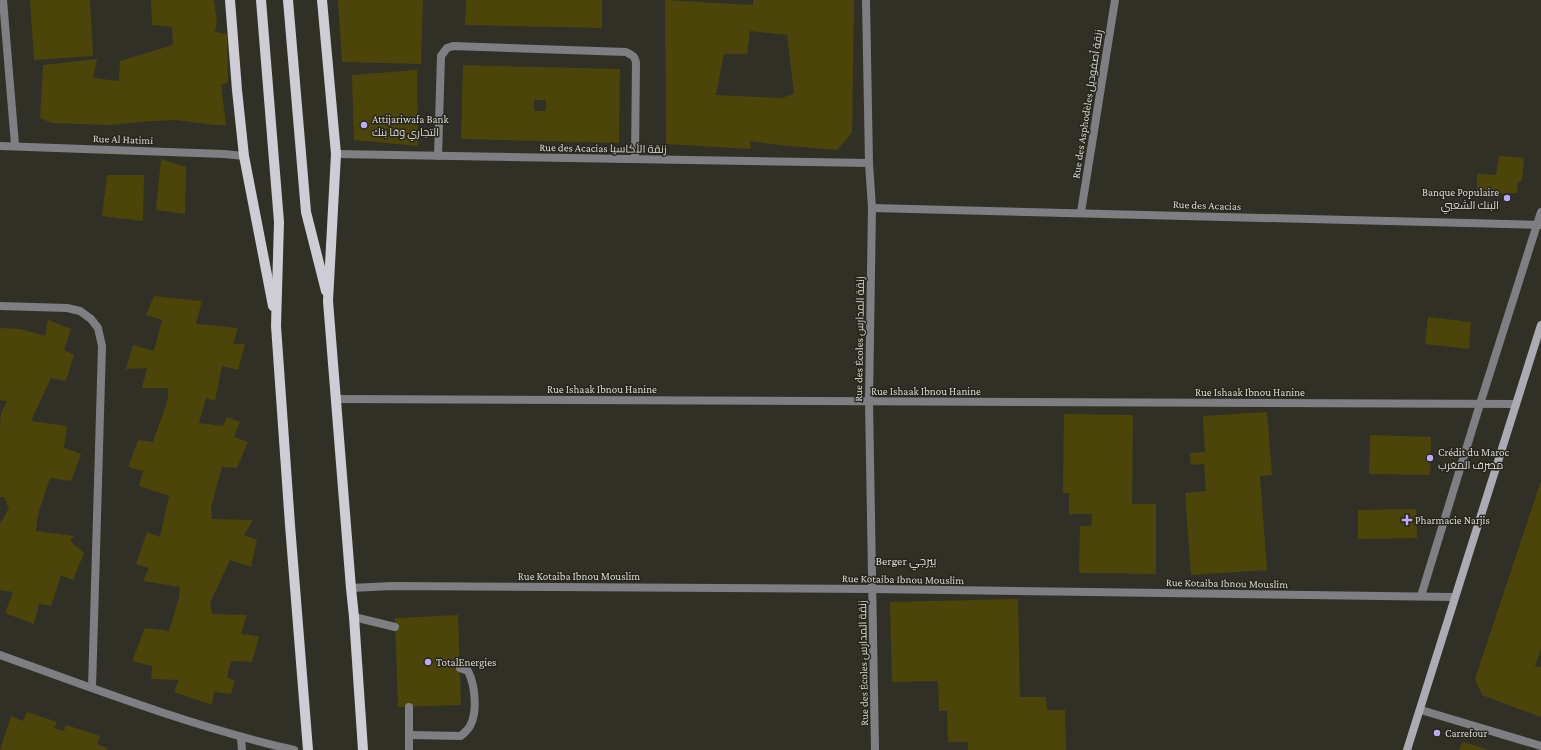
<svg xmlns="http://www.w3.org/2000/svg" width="1541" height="750" viewBox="0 0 1541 750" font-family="'Crimson Pro',Cairo,serif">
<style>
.building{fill:#4b450a;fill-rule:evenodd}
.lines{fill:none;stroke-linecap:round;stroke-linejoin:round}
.service{stroke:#7f7e83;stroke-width:8}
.minor{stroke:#7f7e83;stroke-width:8}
.secondary{stroke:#acaab2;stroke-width:8}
.primary{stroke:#cecdd6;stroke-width:10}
.poi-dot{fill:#baaaf7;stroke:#27261d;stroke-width:1.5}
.labels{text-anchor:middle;stroke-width:3;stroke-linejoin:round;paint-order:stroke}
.street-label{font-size:11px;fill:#d8d7d2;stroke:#27261d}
.poi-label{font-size:11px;fill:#d8d7d2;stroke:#27261d;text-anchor:start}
.neighbourhood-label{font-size:12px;fill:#d8d7d2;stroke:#27261d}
</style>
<rect width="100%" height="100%" fill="#313027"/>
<g class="building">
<polygon points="30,0 90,0 93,56 34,60"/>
<polygon points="151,0 214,0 217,22 215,32 227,34 228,82 221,85 226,125 214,125 176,120 153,121 109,125 52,123 40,118 43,65 97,59 93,78 119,81 120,61 173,45 172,27 152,25"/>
<polygon points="338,0 423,0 421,64 342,62"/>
<polygon points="466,0 602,0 602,28 465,25"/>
<path d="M665,0L753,5V0H854L852,133L837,150L779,145L750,141L751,149L666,144ZM750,31L787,35L794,94L781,98L716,95L724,54H747Z"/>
<path d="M463,65L620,69L619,143L461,139ZM534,100H546V111H534Z"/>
<polygon points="417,70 418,146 354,140 352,75"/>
<polygon points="1499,156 1524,158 1522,181 1518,182 1517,193 1493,194 1490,198 1477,194 1477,174 1496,175"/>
<polygon points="161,159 186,167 185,214 156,210"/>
<polygon points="107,175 144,175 143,221 102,216"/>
<polygon points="154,296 202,301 196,324 238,328 233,344 245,344 238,370 222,366 215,401 206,398 199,423 223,426 227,417 240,422 234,437 248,442 237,468 222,467 211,508 212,519 253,520 244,535 257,540 251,567 230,560 210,603 212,614 247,615 241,634 259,636 252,662 231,661 227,677 235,681 231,694 214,692 212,705 174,692 179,680 151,679 152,666 132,661 145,628 169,631 179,597 180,587 143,581 149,568 136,564 147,532 160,537 169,496 139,486 143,471 128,467 138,440 153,442 168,399 168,388 142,388 147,368 126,369 133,345 154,351 162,320 146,315"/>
<polygon points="1428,317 1471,322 1469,349 1425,344"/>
<polygon points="48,320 71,329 64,350 74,355 66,381 51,378 31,421 67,426 64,448 81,454 71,481 50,478 38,514 36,531 74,536 70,541 84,553 73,580 61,575 51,606 39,604 34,624 5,613 13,592 0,590 0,524 9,508 4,497 0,497 0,427 1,413 7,401 0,400 0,328 21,329 45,336"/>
<polygon points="1267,412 1272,475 1260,476 1267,570 1191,575 1185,493 1206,491 1204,464 1191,465 1190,453 1205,452 1203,416"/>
<polygon points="1064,414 1133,415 1132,504 1156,504 1156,574 1079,573 1080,526 1091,526 1092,514 1069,514 1069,493 1063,493"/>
<polygon points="1370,435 1431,437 1430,475 1369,474"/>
<polygon points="1541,481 1541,648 1535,666 1541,667 1541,717 1482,695 1475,679"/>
<polygon points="1416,509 1417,538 1358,539 1358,510"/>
<polygon points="1018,599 1020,697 1046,697 1047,710 1065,710 1066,750 968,750 968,742 948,742 947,711 939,711 938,681 892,682 890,602"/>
<polygon points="458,615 461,705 398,707 395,618"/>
<polygon points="27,712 57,722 54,728 64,731 66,725 100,736 97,744 107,748 106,750 0,750 11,716 23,721"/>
<polygon points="1463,742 1489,750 1459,750"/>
</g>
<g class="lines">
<g class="service">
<polyline points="1421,596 1480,404 1541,212"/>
<polyline points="354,617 395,627"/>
<polyline points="409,707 409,750"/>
<path d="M409,735L461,736C464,733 468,730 470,726C478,712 475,685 468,671L460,668"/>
</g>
<g class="minor">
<polyline points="3,0 15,145"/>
<polyline points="866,0 869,163 872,208 869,401 875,750"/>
<polyline points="0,146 224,154 244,156"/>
<polyline points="336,154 869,163"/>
<path d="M438,156L441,56L447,48L453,46L626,52C632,55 635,56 636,63L635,159"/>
<polyline points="872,208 1541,225"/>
<polyline points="1081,212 1115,0"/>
<polyline points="0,306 67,308 80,311 91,319 98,328 102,346 92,688"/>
<polyline points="336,399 1516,404"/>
<polyline points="351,588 392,586 873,589 1454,597"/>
<path d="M0,655C97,690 194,727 294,750"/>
<polyline points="1421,710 1541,746"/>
<polyline points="241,738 242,750"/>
</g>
<polyline class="secondary" points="1407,750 1541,325"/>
<g class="primary">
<polyline points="230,0 237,90 244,156 273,306"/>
<polyline points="261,0 279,222 276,326 290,525 308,750"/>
<polyline points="288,0 306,212 326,291"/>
<polyline points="322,0 336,154 328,301 351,588 354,617 363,750"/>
</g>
</g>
<g class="poi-dot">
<circle cx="364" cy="125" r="4"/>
<circle cx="1507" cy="198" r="4"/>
<circle cx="1430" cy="458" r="4"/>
<path d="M1405 514h4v4h4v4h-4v4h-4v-4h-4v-4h4z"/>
<circle cx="428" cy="662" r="4"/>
<circle cx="1437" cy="733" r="4"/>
</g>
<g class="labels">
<g class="street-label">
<text transform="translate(1087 104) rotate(-81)" y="4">Rue des Asphodèles زنقة أصفوديل</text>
<text transform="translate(123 139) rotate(2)" y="4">Rue Al Hatimi</text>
<text transform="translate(603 148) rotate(1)" y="4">Rue des Acacias زنقة الأكاسيا</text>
<text transform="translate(1207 205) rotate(2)" y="4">Rue des Acacias</text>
<text transform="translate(859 339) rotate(-89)" y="4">Rue des Écoles زنقة المدارس</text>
<text x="602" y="393">Rue Ishaak Ibnou Hanine</text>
<text x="926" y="395">Rue Ishaak Ibnou Hanine</text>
<text x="1250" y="396">Rue Ishaak Ibnou Hanine</text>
<text x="579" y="580">Rue Kotaiba Ibnou Mouslim</text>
<text transform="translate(903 579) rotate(1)" y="4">Rue Kotaiba Ibnou Mouslim</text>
<text transform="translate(1227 583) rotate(1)" y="4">Rue Kotaiba Ibnou Mouslim</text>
<text transform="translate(863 663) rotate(-91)" y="4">Rue des Écoles زنقة المدارس</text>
</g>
<g class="poi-label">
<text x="372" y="123">Attijariwafa Bank<tspan x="372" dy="13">التجاري وفا بنك</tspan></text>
<text x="1499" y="196" text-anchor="end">Banque Populaire<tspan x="1499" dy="13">البنك الشعبي</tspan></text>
<text x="1438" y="456">Crédit du Maroc<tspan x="1438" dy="13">مصرف المغرب</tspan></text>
<text x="1415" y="524">Pharmacie Narjis</text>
<text x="436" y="666">TotalEnergies</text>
<text x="1445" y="737">Carrefour</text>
</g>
<g class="neighbourhood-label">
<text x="906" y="565">Berger بيرجي</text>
</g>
</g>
</svg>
